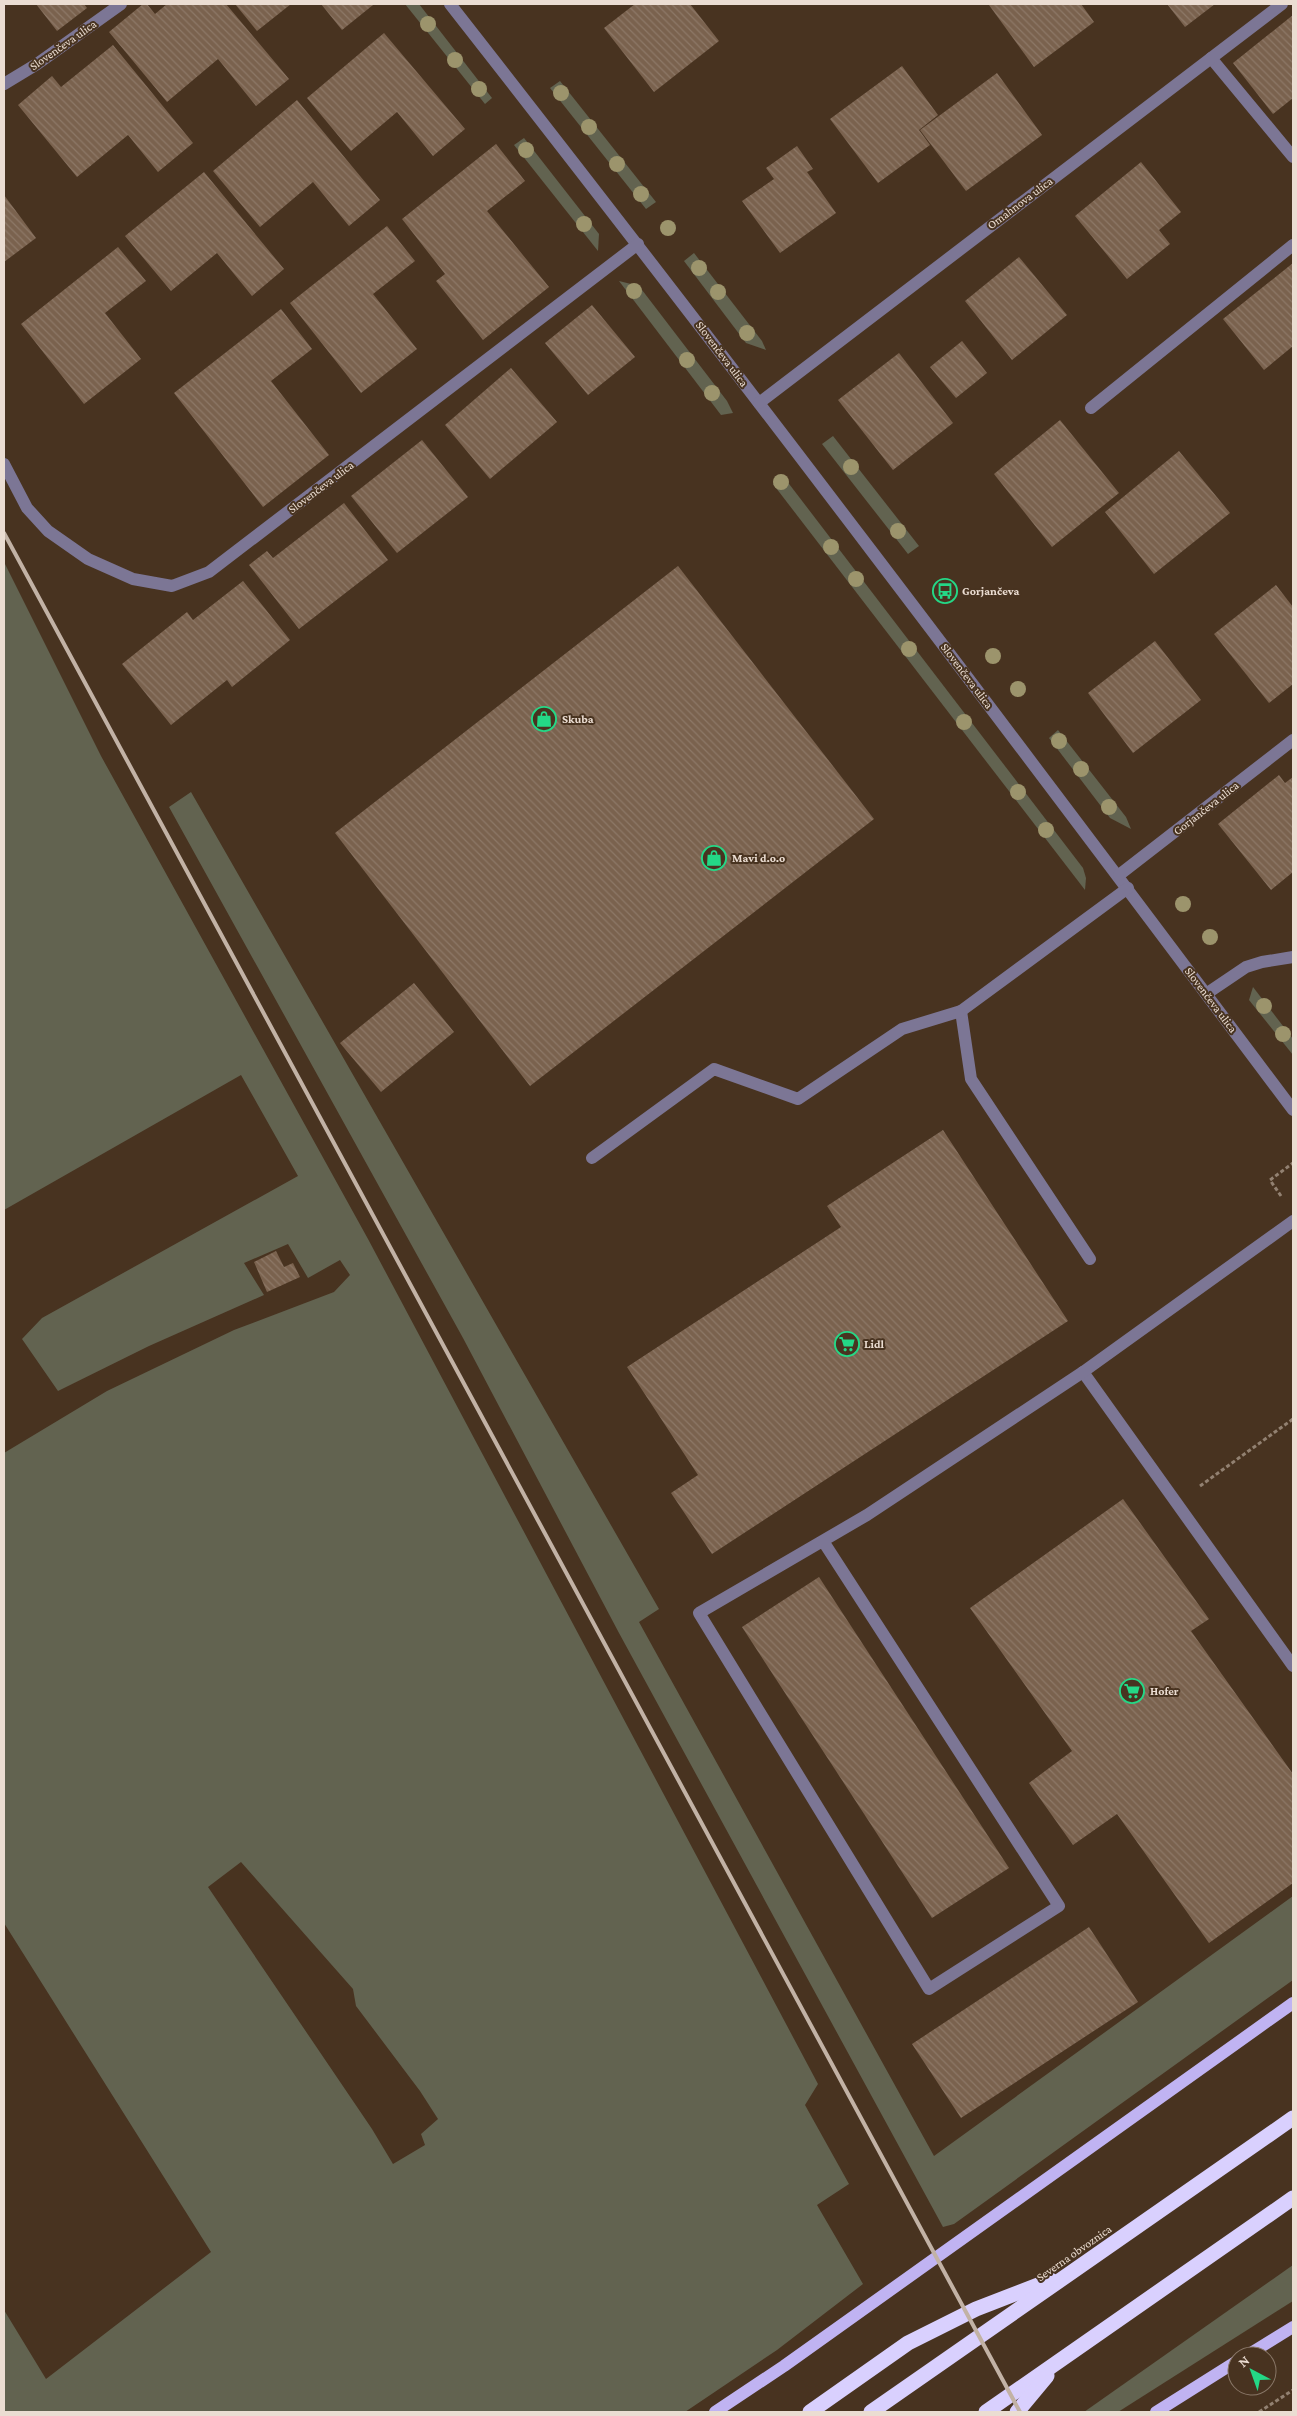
<svg xmlns="http://www.w3.org/2000/svg" width="1297" height="2416" viewBox="0 0 1297 2416" font-family="'Crimson Pro',serif">
<style>
.green{fill:#626350;fill-rule:evenodd}
.building{fill:url(#building-back-hatch)}
.lines{fill:none;stroke-linecap:round;stroke-linejoin:round}
.path{stroke:#928171;stroke-width:3;stroke-dasharray:4 2.5;stroke-linecap:butt}
.minor{stroke:#7c7695;stroke-width:12}
.major{stroke:#c0b3f2;stroke-width:12}
.highway{stroke:#d9d0fe;stroke-width:15}
.rail{stroke:#c2b2a5;stroke-width:4}
.tree{fill:#9c946c}
.labels{text-anchor:middle;stroke-width:4;stroke-linejoin:round;paint-order:stroke}
.street-label{font-size:12px;fill:#ebddd2;stroke:#483320}
.poi-label{font-size:12px;font-weight:bold;fill:#ebddd2;stroke:#483320;text-anchor:start}
</style>
<defs>
<pattern id="building-back-hatch" width="6" height="6" patternUnits="userSpaceOnUse" patternTransform="scale(1.25)"><rect width="6" height="6" fill="#7a624e"/><path d="M-1 5l2 2M0 0l6 6M5-1l2 2" fill="none" stroke="#8d7867"/></pattern>
</defs>
<rect width="100%" height="100%" fill="#483320"/>
<g class="green">
<polygon points="405,4 419,4 492,98 485,104"/>
<polygon points="560,81 656,202 646,209 550,88"/>
<polygon points="524,138 599,234 598,251 514,145"/>
<polygon points="694,253 762,341 766,350 746,343 684,261"/>
<polygon points="619,281 639,286 727,401 733,413 721,415"/>
<polygon points="833,436 919,546 908,554 822,444"/>
<polygon points="783,476 1083,868 1086,878 1085,890 773,484"/>
<path d="M4,562L101,756L368,1239L818,2084L805,2105L849,2184L817,2205L863,2284L777,2350L685,2412H4V2310L46,2379L211,2252L4,1923V1453L107,1391L234,1330L334,1292L350,1275L340,1260L308,1278L288,1244L244,1263L264,1295L149,1346L58,1391L22,1339L42,1318L298,1176L241,1075L4,1210ZM241,1862L353,1989L356,2006L420,2091L438,2119L421,2134L425,2145L393,2164L372,2129L208,1887Z"/>
<polygon points="1058,730 1126,817 1131,829 1110,818 1049,738"/>
<polygon points="191,792 659,1609 639,1622 934,2156 1293,1896 1293,1980 954,2224 943,2227 619,1633 463,1338 169,807"/>
<polygon points="1253,987 1293,1039 1293,1055 1249,1000"/>
<polygon points="1293,2265 1293,2301 1118,2412 1084,2412"/>
</g>
<g class="building">
<polygon points="36,4 84,4 87,8 57,31"/>
<polygon points="143,4 147,4 155,14 167,4 226,4 289,79 256,106 218,59 167,102 109,32"/>
<polygon points="235,4 291,4 257,31"/>
<polygon points="321,4 372,4 373,5 342,30"/>
<polygon points="635,4 690,4 719,41 654,92 604,28"/>
<polygon points="992,4 1081,4 1094,22 1034,67 989,5"/>
<polygon points="1167,4 1215,4 1185,27"/>
<polygon points="1293,15 1293,98 1273,114 1233,63"/>
<polygon points="384,33 465,129 433,156 397,112 351,151 307,98"/>
<polygon points="113,45 193,143 158,172 128,135 77,177 18,105 52,76 61,87"/>
<polygon points="902,66 938,115 919,130 930,145 878,183 830,119"/>
<polygon points="997,73 1042,135 966,191 920,130"/>
<polygon points="297,100 380,200 349,226 313,182 260,227 213,171"/>
<polygon points="496,144 525,181 487,211 549,287 483,340 436,281 445,274 402,219"/>
<polygon points="797,146 813,169 807,172 836,213 780,253 742,201 774,179 766,168"/>
<polygon points="1141,162 1181,212 1159,230 1170,244 1127,279 1075,216"/>
<polygon points="204,172 284,269 252,296 217,253 171,291 125,236"/>
<polygon points="4,195 36,238 4,262"/>
<polygon points="387,226 415,261 373,294 417,349 361,393 290,303"/>
<polygon points="118,247 146,281 105,313 141,359 84,404 21,324"/>
<polygon points="1019,257 1067,315 1012,360 965,301"/>
<polygon points="1293,263 1293,346 1264,370 1223,319"/>
<polygon points="592,305 635,357 588,395 545,343"/>
<polygon points="281,309 312,349 271,381 329,455 263,507 174,393"/>
<polygon points="962,341 987,373 956,398 930,367"/>
<polygon points="899,353 953,423 893,470 838,400"/>
<polygon points="511,368 557,422 490,479 445,425"/>
<polygon points="1060,420 1119,493 1052,547 994,474"/>
<polygon points="422,440 468,497 397,553 351,496"/>
<polygon points="1179,451 1230,513 1154,574 1105,512"/>
<polygon points="344,503 388,560 299,629 249,565 267,551 273,558"/>
<polygon points="678,566 874,819 530,1086 335,833"/>
<polygon points="243,581 290,640 232,687 227,680 171,725 122,664 187,612 193,620"/>
<polygon points="1276,585 1293,607 1293,684 1269,703 1214,634"/>
<polygon points="1155,641 1201,700 1133,753 1088,693"/>
<polygon points="1279,775 1285,783 1293,777 1293,872 1271,890 1218,824"/>
<polygon points="414,983 454,1032 381,1092 340,1043"/>
<polygon points="943,1130 1068,1321 712,1554 671,1493 698,1475 627,1367 841,1227 827,1206"/>
<polygon points="276,1251 284,1267 293,1263 300,1277 267,1292 254,1262"/>
<polygon points="1123,1499 1209,1619 1191,1631 1293,1774 1293,1883 1209,1943 1117,1814 1073,1845 1029,1783 1072,1751 970,1608"/>
<polygon points="819,1577 1009,1868 932,1918 742,1627"/>
<polygon points="1089,1927 1138,2002 961,2118 912,2044"/>
</g>
<g class="lines">
<g class="path">
<polyline points="940,594 953,583"/>
<polyline points="1281,1196 1270,1180 1293,1163"/>
<polyline points="1200,1486 1293,1419"/>
<polyline points="1259,2412 1293,2390"/>
</g>
<g class="minor">
<path d="M450,4C736,369 1015,739 1293,1110"/>
<polyline points="1211,58 1293,157"/>
<polyline points="4,84 37,64 121,4"/>
<polyline points="759,403 1282,4"/>
<polyline points="1091,408 1293,245"/>
<polyline points="4,464 27,508 48,531 88,559 133,579 172,586 209,572 638,244"/>
<polyline points="1119,875 1293,740"/>
<polyline points="1206,994 1246,967 1262,962 1293,957"/>
<polyline points="961,1011 971,1079 1090,1259"/>
<polyline points="592,1158 714,1069 798,1099 902,1029 961,1011 1128,888"/>
<polyline points="1083,1372 1293,1666"/>
<polyline points="823,1541 1059,1906 929,1989 699,1613 867,1515 1083,1372 1293,1221"/>
</g>
<g class="major">
<polyline points="1246,2356 1293,2327"/>
<polyline points="715,2412 784,2366 1293,2003"/>
<polyline points="1156,2412 1237,2361"/>
</g>
<g class="highway">
<polyline points="810,2412 908,2343 976,2309 1051,2280"/>
<polyline points="871,2412 1293,2118"/>
<polyline points="986,2412 1293,2198"/>
<polyline points="1017,2412 1047,2376"/>
</g>
<polyline class="rail" points="4,533 1020,2412"/>
</g>
<g class="tree">
<circle cx="428" cy="24" r="8"/>
<circle cx="455" cy="60" r="8"/>
<circle cx="479" cy="89" r="8"/>
<circle cx="561" cy="93" r="8"/>
<circle cx="589" cy="127" r="8"/>
<circle cx="526" cy="150" r="8"/>
<circle cx="617" cy="164" r="8"/>
<circle cx="641" cy="194" r="8"/>
<circle cx="584" cy="224" r="8"/>
<circle cx="668" cy="228" r="8"/>
<circle cx="699" cy="268" r="8"/>
<circle cx="634" cy="291" r="8"/>
<circle cx="718" cy="292" r="8"/>
<circle cx="747" cy="333" r="8"/>
<circle cx="687" cy="360" r="8"/>
<circle cx="712" cy="393" r="8"/>
<circle cx="851" cy="467" r="8"/>
<circle cx="781" cy="482" r="8"/>
<circle cx="898" cy="531" r="8"/>
<circle cx="831" cy="547" r="8"/>
<circle cx="856" cy="579" r="8"/>
<circle cx="909" cy="649" r="8"/>
<circle cx="993" cy="656" r="8"/>
<circle cx="1018" cy="689" r="8"/>
<circle cx="964" cy="722" r="8"/>
<circle cx="1059" cy="741" r="8"/>
<circle cx="1081" cy="769" r="8"/>
<circle cx="1018" cy="792" r="8"/>
<circle cx="1109" cy="807" r="8"/>
<circle cx="1046" cy="830" r="8"/>
<circle cx="1183" cy="904" r="8"/>
<circle cx="1210" cy="937" r="8"/>
<circle cx="1264" cy="1006" r="8"/>
<circle cx="1283" cy="1034" r="8"/>
</g>
<defs>
<symbol id="bus-ring" viewBox="-11 -11 22 22"><circle r="9.5" fill="#483320" stroke="#24d886" stroke-width="1.5"/><path d="M-5-6H5V4H4V6H2V4H-2V6H-4V4H-5ZM-3.5-4V0h7V-4ZM-3.5 1.2v1.5H-2V1.2ZM2 1.2v1.5H3.5V1.2Z" fill="#24d886"/></symbol>
<symbol id="shop-ring" viewBox="-11 -11 22 22"><circle r="9.5" fill="#483320" stroke="#24d886" stroke-width="1.5"/><path d="M-5-2.5h2.3a2.7 3.5 0 0 1 5.4 0H5L5.5 6h-11ZM-1.5-2.5h3a1.5 2.3 0 0 0-3 0Z" fill="#24d886"/></symbol>
<symbol id="supermarket-ring" viewBox="-11 -11 22 22"><circle r="9.5" fill="#483320" stroke="#24d886" stroke-width="1.5"/><path d="M-6-5.5h2.5l.6 2H6L4.5 2H-2.5L-4.4-4H-6ZM-1.5 3.2a1.3 1.3 0 1 0 .1 0ZM3 3.2a1.3 1.3 0 1 0 .1 0Z" fill="#24d886"/></symbol>
</defs>
<g fill-rule="evenodd">
<use href="#bus-ring" x="931" y="577" width="28" height="28"/>
<use href="#shop-ring" x="530" y="705" width="28" height="28"/>
<use href="#shop-ring" x="700" y="844" width="28" height="28"/>
<use href="#supermarket-ring" x="833" y="1330" width="28" height="28"/>
<use href="#supermarket-ring" x="1118" y="1677" width="28" height="28"/>
</g>
<g class="labels">
<g class="street-label">
<text transform="translate(63 45) rotate(-35)" y="4">Slovenčeva ulica</text>
<text transform="translate(1020 203) rotate(-37)" y="4">Omahnova ulica</text>
<text transform="translate(722 354) rotate(53)" y="4">Slovenčeva ulica</text>
<text transform="translate(321 487) rotate(-37)" y="4">Slovenčeva ulica</text>
<text transform="translate(967 676) rotate(53)" y="4">Slovenčeva ulica</text>
<text transform="translate(1206 808) rotate(-38)" y="4">Gorjančeva ulica</text>
<text transform="translate(1211 1000) rotate(53)" y="4">Slovenčeva ulica</text>
<text transform="translate(1074 2253) rotate(-35)" y="4">Severna obvoznica</text>
</g>
<g class="poi-label">
<text x="962" y="595">Gorjančeva</text>
<text x="562" y="723">Skuba</text>
<text x="732" y="862">Mavi d.o.o</text>
<text x="864" y="1348">Lidl</text>
<text x="1150" y="1695">Hofer</text>
</g>
</g>
<rect width="1297" height="2416" fill="none" stroke="#ebddd2" stroke-width="10"/>
<g transform="translate(1252 2371) rotate(319)"><circle r="24" fill="#483320" stroke="#897767"/>
<path d="M0-4L9 19L0 12L-9 19Z" fill="#24d886"/>
<text y="-8" font-size="14" font-weight="bold" text-anchor="middle" fill="#ebddd2">N</text>
</g>
</svg>
